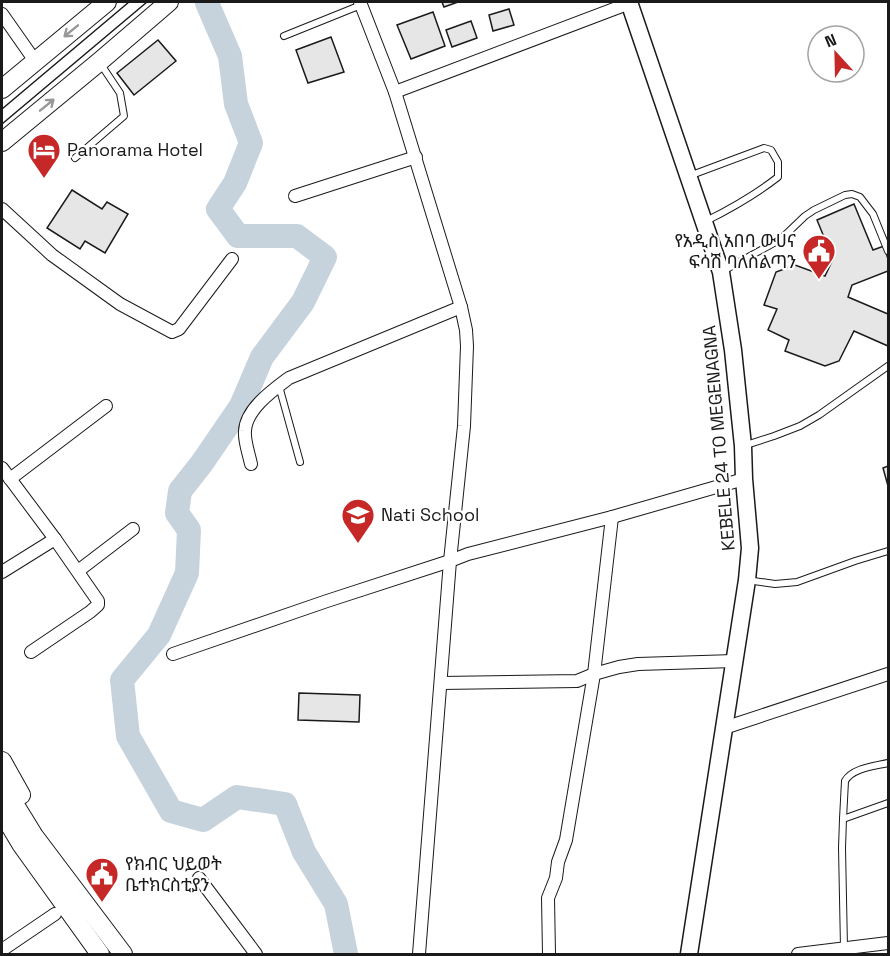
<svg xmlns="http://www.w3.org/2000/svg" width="890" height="956" viewBox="0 0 890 956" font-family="'Space Grotesk','Noto Sans Ethiopic',sans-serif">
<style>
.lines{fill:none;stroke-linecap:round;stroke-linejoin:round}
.river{stroke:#c6d2dc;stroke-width:24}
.building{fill:#e6e6e6;stroke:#1a1a1a;stroke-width:1.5}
.service-casing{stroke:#1a1a1a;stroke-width:8}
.minor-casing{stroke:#1a1a1a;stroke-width:14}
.secondary-casing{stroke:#1a1a1a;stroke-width:19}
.primary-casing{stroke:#1a1a1a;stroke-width:20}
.service{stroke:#fff;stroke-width:6}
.minor{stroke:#fff;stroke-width:12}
.secondary{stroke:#fff;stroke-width:16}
.primary{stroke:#fff;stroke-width:18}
.tram{stroke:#1a1a1a;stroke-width:1.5}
.oneway{stroke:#989898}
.labels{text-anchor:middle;stroke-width:4.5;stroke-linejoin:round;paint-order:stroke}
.poi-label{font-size:18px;fill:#1a1a1a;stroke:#fff;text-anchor:start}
.street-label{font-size:18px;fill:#1a1a1a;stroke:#fff}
</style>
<rect width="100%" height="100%" fill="#fff"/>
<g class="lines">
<polyline class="river" points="207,3 230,56 236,104 251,143 235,183 218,209 238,236 297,236 325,257 303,302 262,357 241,406 202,463 180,491 177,513 189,530 187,573 159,635 122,680 128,736 171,811 203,820 237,797 285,804 304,852 336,904 346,954"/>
</g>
<g class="building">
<polygon points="442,2 458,2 444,7"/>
<polygon points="509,9 514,25 493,31 489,15"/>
<polygon points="433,12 445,46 411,59 397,25"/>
<polygon points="471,21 477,38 452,47 446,30"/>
<polygon points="331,37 344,72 308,83 296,50"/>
<polygon points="158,40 176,61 134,95 117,73"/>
<polygon points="72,190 102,209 107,202 128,214 105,253 85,241 80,249 47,228"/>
<polygon points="854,204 873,250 884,246 888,259 888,271 852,285 848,297 888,314 888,346 854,331 839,361 825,366 785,351 789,340 768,330 777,309 764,305 776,272 795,265 825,276 833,259 817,220"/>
<polygon points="888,466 888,486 883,468"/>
<polygon points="299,693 360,695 359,722 298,720"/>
</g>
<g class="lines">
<defs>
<g id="service">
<polyline points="284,36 361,5"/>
<polyline points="75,158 124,116 120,93 100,63"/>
<path d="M689,176L764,148L771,150L778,162V177C755,195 732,208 706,221"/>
<polyline points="723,271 781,239 805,216 814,210 845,195 852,194 860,197 873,214 888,251"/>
<polyline points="279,386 300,462"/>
<polyline points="743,446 774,436 800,426 819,415 888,366"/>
<polyline points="747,580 775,584 797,582 855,561 888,551"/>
<path d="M843,819L845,781C852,768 875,766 888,763"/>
<polyline points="844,948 842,848 843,819 888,803"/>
</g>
<g id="minor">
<polyline points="360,2 395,92 461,307 466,330 467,346 464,426 450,561 419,954"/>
<polyline points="2,14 35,61"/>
<polyline points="395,92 630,3"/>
<polyline points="295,196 416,157"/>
<polyline points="2,209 52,255 120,304 172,332 179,329 232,259"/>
<path d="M251,464C249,454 244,441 245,431C246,409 273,390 289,378L461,307"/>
<polyline points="2,468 55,539 98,601 98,605 90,612 31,652"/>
<polyline points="10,479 106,406"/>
<polyline points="78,571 133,529"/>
<polyline points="2,572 55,539"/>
<polyline points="173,654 327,601 450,561 468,554 612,517 744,479"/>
<polyline points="441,683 577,681 594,674 619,667 638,664 734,661"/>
<polyline points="724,728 888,674"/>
<polyline points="199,878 256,954"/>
<polyline points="2,950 55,914"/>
<polyline points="549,954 548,898 556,878 558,862 566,840 594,674 612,517"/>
<polyline points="798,954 888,943"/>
</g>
<polyline id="secondary" points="629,2 721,272 733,350 743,446 744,479 750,548 747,580 689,954"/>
<g id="primary">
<polyline points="2,89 107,2"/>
<polyline points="2,142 99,62 169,2"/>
<polyline points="2,761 21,795"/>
<polyline points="2,784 34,836 123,954"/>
<polyline points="2,812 21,844 100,954"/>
</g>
</defs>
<use href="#service" class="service-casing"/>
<use href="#minor" class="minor-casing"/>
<use href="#secondary" class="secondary-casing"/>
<use href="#primary" class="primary-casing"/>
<use href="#service" class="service"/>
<use href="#minor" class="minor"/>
<use href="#secondary" class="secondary"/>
<use href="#primary" class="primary"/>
<g class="tram">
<polyline points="2,109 129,2"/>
<polyline points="2,124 147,2"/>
</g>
</g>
<defs><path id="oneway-shaft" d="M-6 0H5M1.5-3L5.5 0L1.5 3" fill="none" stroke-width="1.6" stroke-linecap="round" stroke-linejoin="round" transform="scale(1.5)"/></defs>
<g class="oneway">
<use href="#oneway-shaft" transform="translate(71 31) rotate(141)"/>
<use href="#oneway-shaft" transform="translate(47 105) rotate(-39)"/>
</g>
<defs>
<symbol id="hotel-pin" viewBox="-11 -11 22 30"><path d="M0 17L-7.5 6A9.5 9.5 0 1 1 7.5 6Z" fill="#c62828" stroke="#fff"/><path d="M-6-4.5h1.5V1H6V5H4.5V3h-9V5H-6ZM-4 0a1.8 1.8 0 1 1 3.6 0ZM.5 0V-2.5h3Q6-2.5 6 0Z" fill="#fff"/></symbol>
<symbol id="civic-pin" viewBox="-11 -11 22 30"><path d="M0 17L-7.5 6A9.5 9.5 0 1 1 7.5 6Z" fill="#c62828" stroke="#fff"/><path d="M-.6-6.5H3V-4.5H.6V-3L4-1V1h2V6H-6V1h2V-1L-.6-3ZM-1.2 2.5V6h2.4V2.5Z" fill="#fff"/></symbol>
<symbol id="school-pin" viewBox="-11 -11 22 30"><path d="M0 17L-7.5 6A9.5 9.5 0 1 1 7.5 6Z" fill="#c62828" stroke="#fff"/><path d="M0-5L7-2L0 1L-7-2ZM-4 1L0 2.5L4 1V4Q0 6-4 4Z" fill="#fff"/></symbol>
</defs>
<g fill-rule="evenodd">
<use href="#hotel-pin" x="25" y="131" width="38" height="52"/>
<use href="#civic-pin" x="800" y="232" width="38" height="52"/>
<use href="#school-pin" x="339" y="496" width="38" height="52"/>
<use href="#civic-pin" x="83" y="855" width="38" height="52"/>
</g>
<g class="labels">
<g class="poi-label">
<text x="67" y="156">Panorama Hotel</text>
<text x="796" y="247" text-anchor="end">የአዲስ አበባ ውሀና<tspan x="796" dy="21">ፍሳሽ ባለስልጣን</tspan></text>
<text x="381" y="521">Nati School</text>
<text x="125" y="870">የክብር ህይወት<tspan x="125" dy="21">ቤተክርስቲያን</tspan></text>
</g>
<g class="street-label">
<text transform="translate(719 438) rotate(-95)" y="6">KEBELE 24 TO MEGENAGNA</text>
</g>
</g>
<rect width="890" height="956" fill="none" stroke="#1a1a1a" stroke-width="6"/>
<g transform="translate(836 54) rotate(338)"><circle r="28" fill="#ffffff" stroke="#a3a3a3" stroke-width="1.5"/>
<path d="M0-4.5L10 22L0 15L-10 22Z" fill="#c62828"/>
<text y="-9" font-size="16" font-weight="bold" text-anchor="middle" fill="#1a1a1a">N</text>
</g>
</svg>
